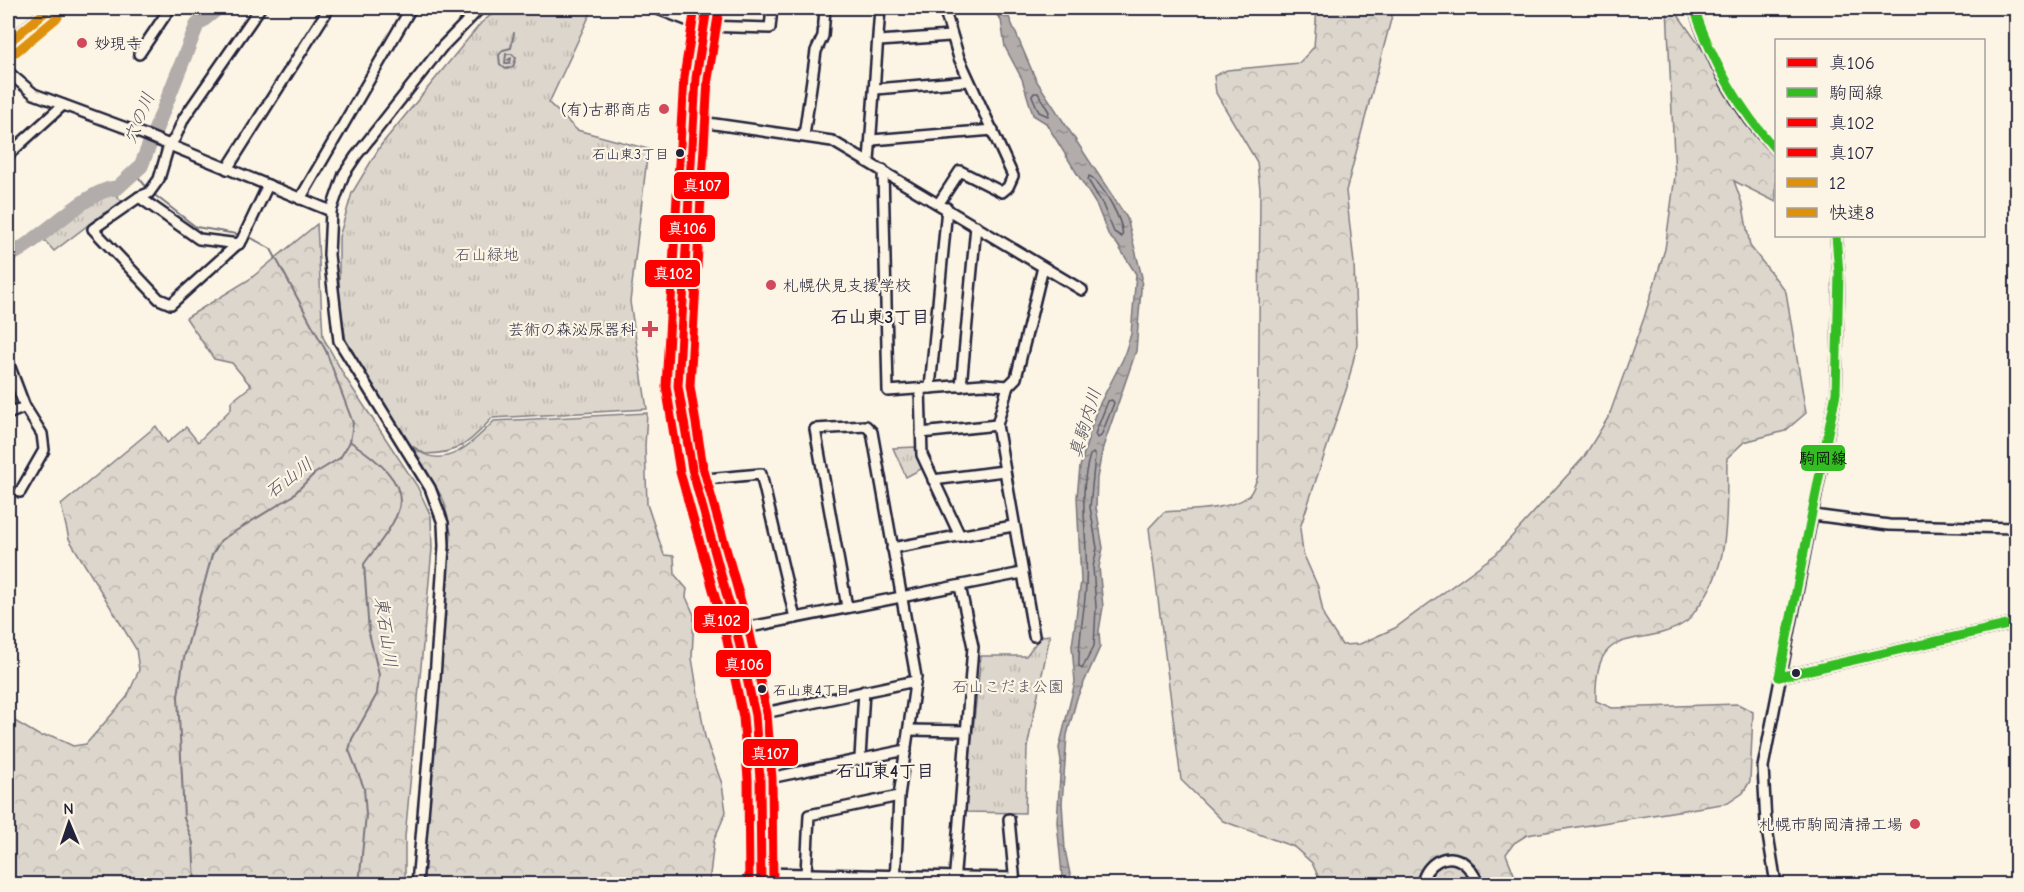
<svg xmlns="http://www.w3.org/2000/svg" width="2024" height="892" viewBox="0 0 2024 892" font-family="'Comic Neue','Klee One',sans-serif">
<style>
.forest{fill:url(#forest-crowns);stroke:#7f7c84;stroke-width:1.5}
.park{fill:url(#park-tufts);stroke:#7f7c84;stroke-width:1.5}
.water{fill:url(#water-ripples);stroke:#78757e;stroke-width:1.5}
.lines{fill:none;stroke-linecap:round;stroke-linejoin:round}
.shore{stroke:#5c5a68;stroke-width:1.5}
.stream{stroke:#78757e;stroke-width:2}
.river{stroke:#b2adab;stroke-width:15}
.minor-casing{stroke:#22223b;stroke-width:14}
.highway-casing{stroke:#22223b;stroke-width:18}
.minor{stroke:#fcf5e5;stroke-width:9}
.highway{stroke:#fcf5e5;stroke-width:14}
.bus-1-casing{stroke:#fcf5e5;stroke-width:14}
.bus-2-casing{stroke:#fcf5e5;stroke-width:14}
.bus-3-casing{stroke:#fcf5e5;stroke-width:14}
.bus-4-casing{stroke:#fcf5e5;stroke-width:14}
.bus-5-casing{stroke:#fcf5e5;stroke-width:14}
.bus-6-casing{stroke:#fcf5e5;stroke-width:14}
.bus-1{stroke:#f00;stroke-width:9}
.bus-2{stroke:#32bd20;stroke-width:9}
.bus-3{stroke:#f00;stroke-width:9}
.bus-4{stroke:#f00;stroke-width:9}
.bus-5{stroke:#de9109;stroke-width:9}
.bus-6{stroke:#de9109;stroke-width:9}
.poi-dot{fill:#d1495b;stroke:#fcf5e5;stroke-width:2}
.bus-dot{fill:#22223b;stroke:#fcf5e5;stroke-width:2}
.labels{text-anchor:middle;stroke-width:4.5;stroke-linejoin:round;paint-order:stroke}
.bus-label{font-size:14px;fill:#22223b;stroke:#fcf5e5;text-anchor:end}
.poi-label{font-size:16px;fill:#22223b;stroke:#fcf5e5;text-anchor:end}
.park-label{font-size:16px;fill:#504f5f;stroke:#fcf5e5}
.water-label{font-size:18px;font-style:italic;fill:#545362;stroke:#fcf5e5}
.neighbourhood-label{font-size:18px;font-weight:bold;fill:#22223b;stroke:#fcf5e5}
.line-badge{stroke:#fcf5e5;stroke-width:2}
.badge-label{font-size:16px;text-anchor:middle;font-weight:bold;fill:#fff}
.pale-badge-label{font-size:16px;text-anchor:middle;font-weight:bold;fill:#111}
</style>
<defs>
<pattern id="forest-crowns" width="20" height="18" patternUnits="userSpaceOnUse" patternTransform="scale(1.5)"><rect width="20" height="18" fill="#dcd6cc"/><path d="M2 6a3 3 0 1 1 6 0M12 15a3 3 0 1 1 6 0" fill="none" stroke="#bcb7b0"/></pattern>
<pattern id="park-tufts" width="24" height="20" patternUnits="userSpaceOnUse" patternTransform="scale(1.5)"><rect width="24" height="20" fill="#dcd6cc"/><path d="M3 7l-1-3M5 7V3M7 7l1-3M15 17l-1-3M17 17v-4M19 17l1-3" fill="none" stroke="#bcb7b0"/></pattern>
<pattern id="water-ripples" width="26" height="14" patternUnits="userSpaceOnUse" patternTransform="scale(1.5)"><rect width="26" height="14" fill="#b2adab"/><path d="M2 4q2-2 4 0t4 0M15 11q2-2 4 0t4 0" fill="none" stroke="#908c8c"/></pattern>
</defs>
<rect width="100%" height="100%" fill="#fcf5e5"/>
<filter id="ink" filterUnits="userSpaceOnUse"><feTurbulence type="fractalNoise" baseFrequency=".0167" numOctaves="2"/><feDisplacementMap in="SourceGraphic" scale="12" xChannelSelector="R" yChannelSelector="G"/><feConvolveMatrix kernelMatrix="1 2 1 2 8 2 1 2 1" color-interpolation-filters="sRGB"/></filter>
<g filter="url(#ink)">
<g class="forest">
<path d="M1317,8H1394L1346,191L1354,263L1357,345L1347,387L1300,528L1303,553L1318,587L1324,617L1342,645L1360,644L1395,628L1496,554L1584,457L1609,416L1644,318L1665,249L1675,176L1667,8H1673L1776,153V202L1734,181L1743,206L1750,246L1786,292L1806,413L1785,431L1744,442L1727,458C1726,512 1732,563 1698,607C1694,612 1691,619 1686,622C1642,652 1593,617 1596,701L1612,708L1738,704L1753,712L1750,781L1743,793L1728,803L1527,835L1514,843L1506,854L1518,884H1318V876L1312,863L1294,847L1223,821L1181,780L1149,528L1164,512C1186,510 1230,510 1247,497C1253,493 1255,483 1258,476L1260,189L1257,162L1216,93L1214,76L1227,70L1299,63L1314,47Z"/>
<polygon points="317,224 323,337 345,377 417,486 431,516 432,549 405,837 405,884 8,884 8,717 40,736 52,736 73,746 86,744 127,697 139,670 136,649 69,539 61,505 156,426 167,443 186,427 198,442 231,409 231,402 251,386 232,363 214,359 186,318 250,279"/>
<path d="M647,413L645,446L647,504L664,555L674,556L675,575L687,589L686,597L694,615L692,658L705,737L722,784L726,812L714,840L709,884H423L451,533L444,501L413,447C443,473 472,444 494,421Z"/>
</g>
<g class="park">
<path d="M500,8H593L549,103L577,130L648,149L630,302L647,409L492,418C471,442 458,454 425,454L409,444L347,347L339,297V237L352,193L381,145L481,23Z"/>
<polygon points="111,189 124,204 104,213 54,251 44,240 92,199"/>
<polygon points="916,447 917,457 923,468 906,477 893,448"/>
<polygon points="1050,635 1027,748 1025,813 964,812 981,656 1026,656 1041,636"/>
</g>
<polygon class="water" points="991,8 1005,8 1036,80 1127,218 1142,277 1136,351 1103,447 1097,478 1096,507 1103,548 1099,567 1103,607 1099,631 1100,647 1077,698 1067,735 1062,803 1065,850 1072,884 1060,884 1062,875 1057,822 1061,761 1059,748 1075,682 1072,646 1081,581 1077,497 1080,467 1096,411 1123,359 1131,334 1136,274 1117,244 1109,236 1097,206 1046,123 1033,115 1022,79 1005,47 1001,20"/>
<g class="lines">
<g class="shore">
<polygon points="1034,93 1038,93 1049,112 1048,116 1039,112 1032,96"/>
<path d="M1089,176C1100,179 1126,225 1122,237L1114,232L1102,203L1088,180Z"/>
<polygon points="1112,400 1114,403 1101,436 1097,438 1095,434 1108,401"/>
<path d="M1093,453L1095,456L1090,507L1097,548L1093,567L1096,607L1094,646L1082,669L1079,666C1078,638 1085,611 1086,584C1089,540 1077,497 1090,455Z"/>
</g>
<g class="stream">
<polyline points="508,60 511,58 510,63 505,63 506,54 512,54 516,58 513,67 506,69 500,65 499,55 503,50 511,48 514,33"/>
<polyline points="135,173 148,189"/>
<polyline points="152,193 196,227 242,235"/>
<path d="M351,442C372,456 411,483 397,514C390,532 375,548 364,564L369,633L379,675L377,694L352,739L349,750L364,788L366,815L359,884"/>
<polyline points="195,884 193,843 184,818 178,696 183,662 212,555 221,540 291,497 314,474 340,458 350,442 353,423 326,351 271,249 248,236"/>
</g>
<path class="river" d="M8,256C40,242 88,188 117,188L141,166L197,25L218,8"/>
<defs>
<g id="minor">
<polyline points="260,8 184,118 175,138 169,145 159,179 149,193 139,197 93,229 159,299 171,304 242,240 268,185"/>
<polyline points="655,8 702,26 770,28 772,8"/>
<path d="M1694,8C1710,59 1738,112 1776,150"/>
<polyline points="879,41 950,36"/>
<polyline points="8,43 50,8"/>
<polyline points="139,54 170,8"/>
<polyline points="8,72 34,94 145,135 331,211"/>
<polyline points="876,89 968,81"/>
<polyline points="694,121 832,141 1082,290"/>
<polyline points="804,136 816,51 823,36 825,8"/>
<polyline points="872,140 993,130"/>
<polyline points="8,155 63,105"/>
<polyline points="869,161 880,8"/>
<polyline points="227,169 329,8"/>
<polyline points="883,170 888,391 983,384 1008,386"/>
<polyline points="139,197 199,239 239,244"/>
<polyline points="300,199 411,8"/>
<polyline points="939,203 960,171 1002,192 1008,187 1013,176 959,58 944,8"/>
<polyline points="8,362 25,407 42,434 44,450 20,492"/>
<polyline points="961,386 976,226"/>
<polyline points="930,388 947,208"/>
<polyline points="920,389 922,455 960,536"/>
<polyline points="8,414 25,407"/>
<polyline points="921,433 997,425"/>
<polyline points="695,480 761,474 795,618"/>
<polyline points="933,480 1004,471"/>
<polyline points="1813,515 1889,525 2016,528"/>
<polyline points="892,548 1013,526"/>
<polyline points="847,607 815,429 866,426 872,432 916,677 899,796 895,884"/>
<polyline points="735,630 1022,573"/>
<polyline points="1034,636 997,425 1008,386 1016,378 1043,267"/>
<polyline points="1779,677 2016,623"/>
<polyline points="755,715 915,681"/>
<polyline points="909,730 965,731"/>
<polyline points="860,758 864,691"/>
<polyline points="760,780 906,750"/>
<polyline points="1009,819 1015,884"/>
<polyline points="760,873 1014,878"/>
<polyline points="806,874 809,815 899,796"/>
<polyline points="417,884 435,678 444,546 443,523 430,488 339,341 329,255 331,211 344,174 356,156 442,47 480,8"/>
<polyline points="954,884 973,647 960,586"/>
<path d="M1422,884C1425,864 1447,849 1465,864C1471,869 1475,877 1479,884"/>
<polyline points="1776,884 1766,823 1763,767 1836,393 1839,273 1836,236"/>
</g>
<path id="highway" d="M707,8L696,78L678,386C687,498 739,605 755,715C764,771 759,829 761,884"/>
</defs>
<use href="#minor" class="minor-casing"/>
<use href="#highway" class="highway-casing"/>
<use href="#minor" class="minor"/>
<use href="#highway" class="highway"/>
<defs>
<polyline id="bus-1" points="707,8 696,78 678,386 692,469 737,633 755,715 760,779 761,884"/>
<g id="bus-2">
<path d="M1694,8C1712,61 1738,108 1776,150"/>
<polyline points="1779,677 1836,393 1839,273 1836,236"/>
<polyline points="1779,677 2016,623"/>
</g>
<polyline id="bus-3" points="695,8 684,77 666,386 680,472 726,636 743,717 748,779 749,884"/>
<polyline id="bus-4" points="719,10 708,79 690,386 703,467 749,630 767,713 772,778 773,884"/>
<polyline id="bus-5" points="8,43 50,8"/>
<polyline id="bus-6" points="16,52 58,17"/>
</defs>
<use href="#bus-1" class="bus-1-casing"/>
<use href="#bus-2" class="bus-2-casing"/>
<use href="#bus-3" class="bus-3-casing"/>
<use href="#bus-4" class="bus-4-casing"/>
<use href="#bus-5" class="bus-5-casing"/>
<use href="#bus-6" class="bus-6-casing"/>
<use href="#bus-1" class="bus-1"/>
<use href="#bus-2" class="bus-2"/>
<use href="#bus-3" class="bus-3"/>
<use href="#bus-4" class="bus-4"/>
<use href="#bus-5" class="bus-5"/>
<use href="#bus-6" class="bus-6"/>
</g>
</g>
<g class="poi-dot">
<circle cx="82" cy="43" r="6"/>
<circle cx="664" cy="109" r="6"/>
<circle cx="771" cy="285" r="6"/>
<path d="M647 320h6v6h6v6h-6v6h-6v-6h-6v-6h6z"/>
<circle cx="1915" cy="824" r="6"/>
</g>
<g class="bus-dot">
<circle cx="680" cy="153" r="5"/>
<circle cx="1796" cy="673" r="5"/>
<circle cx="762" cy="689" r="5"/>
</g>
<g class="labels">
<g class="bus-label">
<text x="669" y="159">石山東3丁目</text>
<text x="773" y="695" text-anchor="start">石山東4丁目</text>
</g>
<g class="poi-label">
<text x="94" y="49" text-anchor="start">妙現寺</text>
<text x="652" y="115">(有)古郡商店</text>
<text x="783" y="291" text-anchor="start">札幌伏見支援学校</text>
<text x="636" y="335">芸術の森泌尿器科</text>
<text x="1903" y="830">札幌市駒岡清掃工場</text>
</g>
<g class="park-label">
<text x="487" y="260">石山緑地</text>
<text x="1008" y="692">石山こだま公園</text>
</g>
<g class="water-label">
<text transform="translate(139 118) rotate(-68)" y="6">穴の川</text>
<text transform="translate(1085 423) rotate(-73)" y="6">真駒内川</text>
<text transform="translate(289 478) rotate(-37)" y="6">石山川</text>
<text transform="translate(386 632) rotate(82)" y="6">東石山川</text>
</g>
<g class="neighbourhood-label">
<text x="880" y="323">石山東3丁目</text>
<text x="885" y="777">石山東4丁目</text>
</g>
</g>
<g class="line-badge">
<rect x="673" y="171" width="57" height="29" rx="6" fill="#f00"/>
<rect x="659" y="214" width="57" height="29" rx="6" fill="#f00"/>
<rect x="644" y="259" width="57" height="29" rx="6" fill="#f00"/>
<rect x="1800" y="444" width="46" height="28" rx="6" fill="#32bd20"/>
<rect x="693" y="605" width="57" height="29" rx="6" fill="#f00"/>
<rect x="715" y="649" width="57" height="29" rx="6" fill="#f00"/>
<rect x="742" y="738" width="57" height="29" rx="6" fill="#f00"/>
</g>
<g class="badge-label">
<text x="702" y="191">真107</text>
<text x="687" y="234">真106</text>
<text x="673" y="279">真102</text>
<text x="721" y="626">真102</text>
<text x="744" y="670">真106</text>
<text x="770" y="759">真107</text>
</g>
<g class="pale-badge-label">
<text x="1823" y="464">駒岡線</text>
</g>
<rect width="2024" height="892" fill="none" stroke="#fcf5e5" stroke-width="30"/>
<rect x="15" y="15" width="1994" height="862" fill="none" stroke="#22223b" stroke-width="2" filter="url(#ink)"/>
<rect x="1775" y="39" width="210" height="198" fill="#fcf5e5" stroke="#a5a1a1" stroke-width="1.5"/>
<rect x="1787" y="58" width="30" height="9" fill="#ff0000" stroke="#a5a1a1" stroke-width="1.5"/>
<text x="1829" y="69" font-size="18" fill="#22223b">真106</text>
<rect x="1787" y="88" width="30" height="9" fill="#32bd20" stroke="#a5a1a1" stroke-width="1.5"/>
<text x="1829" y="99" font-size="18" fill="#22223b">駒岡線</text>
<rect x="1787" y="118" width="30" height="9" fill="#ff0000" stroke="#a5a1a1" stroke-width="1.5"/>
<text x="1829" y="129" font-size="18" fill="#22223b">真102</text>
<rect x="1787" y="148" width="30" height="9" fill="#ff0000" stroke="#a5a1a1" stroke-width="1.5"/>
<text x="1829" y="159" font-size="18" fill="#22223b">真107</text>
<rect x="1787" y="178" width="30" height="9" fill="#de9109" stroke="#a5a1a1" stroke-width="1.5"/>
<text x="1829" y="189" font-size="18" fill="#22223b">12</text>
<rect x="1787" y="208" width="30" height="9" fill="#de9109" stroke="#a5a1a1" stroke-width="1.5"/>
<text x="1829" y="219" font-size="18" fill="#22223b">快速8</text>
<g transform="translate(69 823) rotate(358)" stroke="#fcf5e5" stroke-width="4.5" paint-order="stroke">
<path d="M0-4.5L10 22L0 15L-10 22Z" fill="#22223b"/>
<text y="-9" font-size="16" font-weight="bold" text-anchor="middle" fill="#22223b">N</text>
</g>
</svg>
